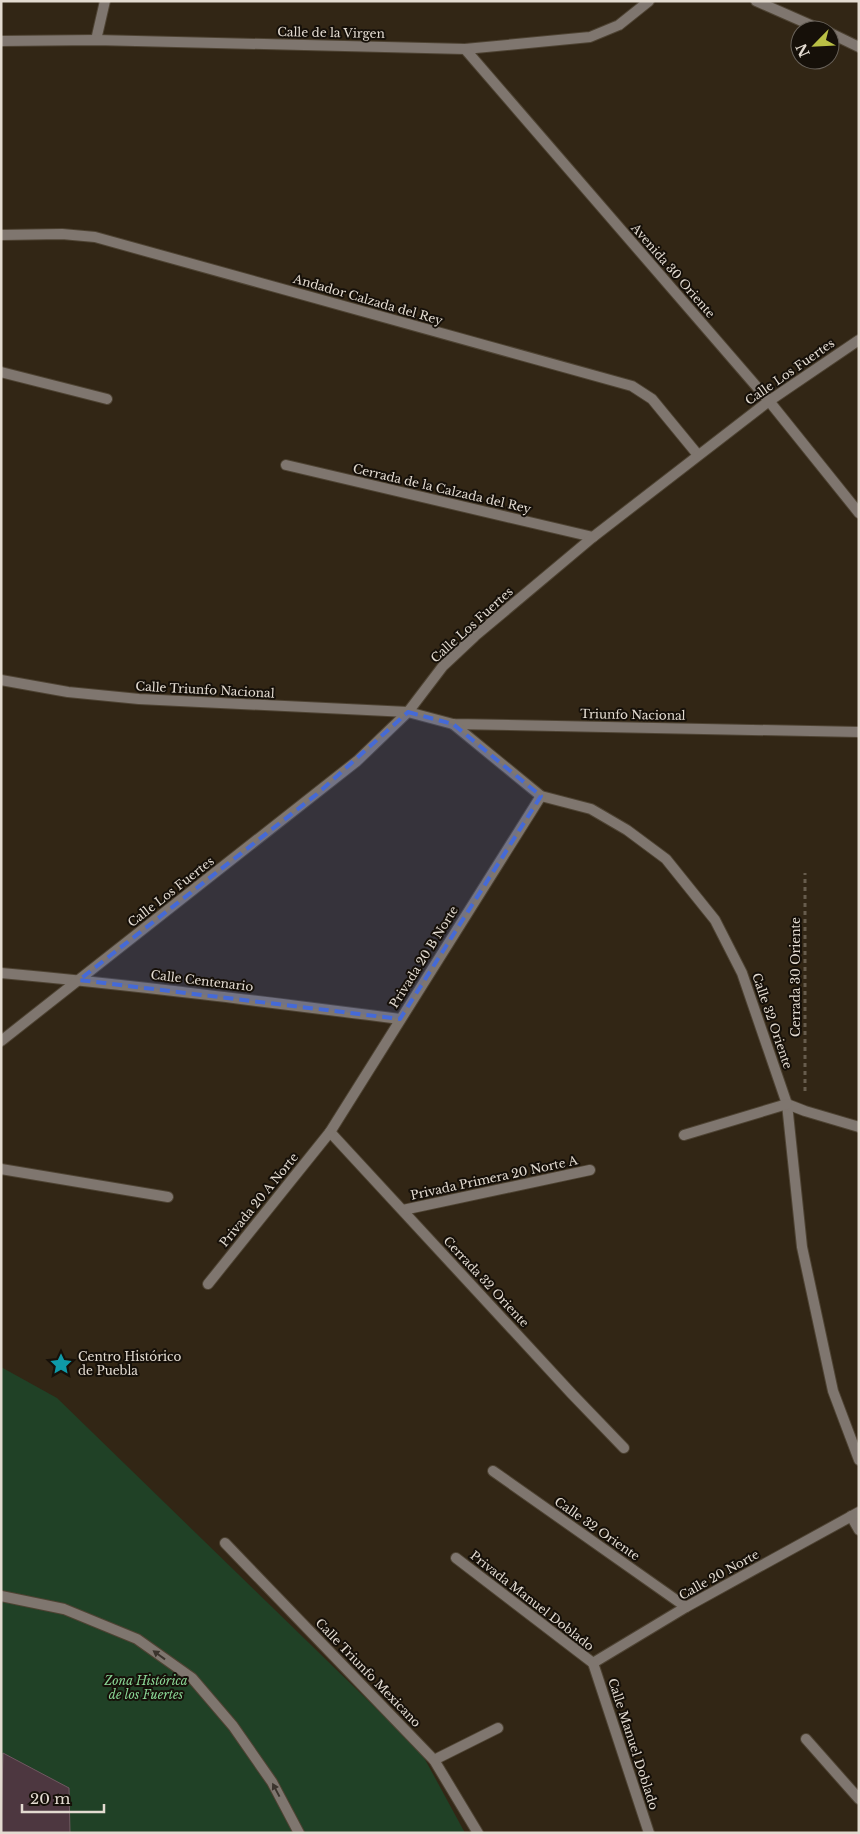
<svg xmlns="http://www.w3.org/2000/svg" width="860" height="1834" viewBox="0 0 860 1834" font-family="'Libre Baskerville',serif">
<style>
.green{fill:#204126}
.building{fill:#4d3740;stroke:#705861}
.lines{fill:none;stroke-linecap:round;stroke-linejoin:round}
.service-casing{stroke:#4e4333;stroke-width:12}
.pedestrian-casing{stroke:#4e4333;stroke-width:12}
.minor-casing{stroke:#4e4333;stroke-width:12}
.path{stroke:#675c4d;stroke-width:3;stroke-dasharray:4 4;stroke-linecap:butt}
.service{stroke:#7f766f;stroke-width:10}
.pedestrian{stroke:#7f766f;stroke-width:10}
.minor{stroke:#7f766f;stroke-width:10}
.oneway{fill:#3b342d}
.marked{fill:#456ad7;fill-opacity:0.2;stroke:#456ad7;stroke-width:4;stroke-dasharray:10 6;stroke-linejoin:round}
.labels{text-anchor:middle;stroke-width:4;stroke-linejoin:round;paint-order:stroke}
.street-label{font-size:12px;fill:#e3dbd1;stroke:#161009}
.poi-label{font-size:12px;fill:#e3dbd1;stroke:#161009;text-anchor:start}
.park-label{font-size:12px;font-style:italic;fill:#89d695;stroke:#161009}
</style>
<rect width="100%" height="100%" fill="#322615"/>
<polygon class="green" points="1,1367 57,1398 421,1752 465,1833 1,1833"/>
<polygon class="building" points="3,1753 69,1788 70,1833 1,1833"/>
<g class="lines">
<defs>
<g id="service">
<polyline points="1,372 107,399"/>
<polyline points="1,1596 64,1609 137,1639 192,1678 233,1726 272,1782 299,1833"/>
</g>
<polyline id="pedestrian" points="787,1104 802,1247 833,1391 859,1460"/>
<g id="minor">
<polyline points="756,1 822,30"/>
<polyline points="830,33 859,47"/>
<polyline points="96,40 105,1"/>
<polyline points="1,41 96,40 465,49 590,37 619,25 649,1"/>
<polyline points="465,49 769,401 859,513"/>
<polyline points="1,235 62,234 95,237 632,386 652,399 698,455"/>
<polyline points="286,465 593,537"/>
<polyline points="1,680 68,692 139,699 408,712 453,724 859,732"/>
<polyline points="453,724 541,796 591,809 627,830 666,859 715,920 742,973 787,1104"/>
<path d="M1,973C134,985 267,1002 400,1019"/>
<polyline points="1,1041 357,761 408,712 443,666 475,636 593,537 769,401 859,340"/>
<polyline points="787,1104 805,1111 859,1127"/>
<polyline points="330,1132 572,1394 624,1448"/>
<polyline points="684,1135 787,1104"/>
<polyline points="1,1169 168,1197"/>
<polyline points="403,1210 590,1170"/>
<polyline points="208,1284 330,1132 541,796"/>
<polyline points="493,1471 686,1607"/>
<polyline points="851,1516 859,1530"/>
<polyline points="225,1543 434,1760 478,1833"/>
<polyline points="456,1558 593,1663"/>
<polyline points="593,1663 686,1607 859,1512"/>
<polyline points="593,1663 649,1833"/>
<polyline points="806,1739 859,1799"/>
<polyline points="434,1760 498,1728"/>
</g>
</defs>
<use href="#service" class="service-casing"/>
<use href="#pedestrian" class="pedestrian-casing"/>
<use href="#minor" class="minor-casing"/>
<polyline class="path" points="805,1091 805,873"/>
<use href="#service" class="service"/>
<use href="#pedestrian" class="pedestrian"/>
<use href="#minor" class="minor"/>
</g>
<defs><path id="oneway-solid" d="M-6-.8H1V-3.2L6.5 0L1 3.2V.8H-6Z" transform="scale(1.25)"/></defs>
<g class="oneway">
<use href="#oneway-solid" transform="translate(159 1655) rotate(-144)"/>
<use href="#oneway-solid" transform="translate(276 1790) rotate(-118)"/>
</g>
<path class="marked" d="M408,712L453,724L541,796L400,1019L79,980L317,794Z"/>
<defs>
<symbol id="sight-bare" viewBox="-9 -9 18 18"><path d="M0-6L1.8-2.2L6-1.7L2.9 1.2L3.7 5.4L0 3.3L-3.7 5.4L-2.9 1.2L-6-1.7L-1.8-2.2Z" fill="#0f9aa8" stroke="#161009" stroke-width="2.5" paint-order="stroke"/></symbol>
</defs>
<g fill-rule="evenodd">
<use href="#sight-bare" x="45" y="1348" width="32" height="32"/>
</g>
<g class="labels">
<g class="street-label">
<text transform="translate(331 33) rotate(1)" y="4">Calle de la Virgen</text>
<text transform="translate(673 271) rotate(49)" y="4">Avenida 30 Oriente</text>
<text transform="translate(368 300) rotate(16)" y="4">Andador Calzada del Rey</text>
<text transform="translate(790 372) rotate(-35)" y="4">Calle Los Fuertes</text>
<text transform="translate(442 489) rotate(13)" y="4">Cerrada de la Calzada del Rey</text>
<text transform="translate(472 625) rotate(-42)" y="4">Calle Los Fuertes</text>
<text transform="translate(205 690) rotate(3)" y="4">Calle Triunfo Nacional</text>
<text transform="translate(633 715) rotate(1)" y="4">Triunfo Nacional</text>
<text transform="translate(171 892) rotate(-38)" y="4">Calle Los Fuertes</text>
<text transform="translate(424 957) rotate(-58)" y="4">Privada 20 B Norte</text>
<text transform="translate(796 977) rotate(-90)" y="4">Cerrada 30 Oriente</text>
<text transform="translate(202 981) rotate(7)" y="4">Calle Centenario</text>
<text transform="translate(772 1021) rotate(71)" y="4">Calle 32 Oriente</text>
<text transform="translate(494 1178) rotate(-12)" y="4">Privada Primera 20 Norte A</text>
<text transform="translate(259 1200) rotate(-51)" y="4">Privada 20 A Norte</text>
<text transform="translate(486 1282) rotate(47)" y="4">Cerrada 32 Oriente</text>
<text transform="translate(597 1529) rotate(35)" y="4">Calle 32 Oriente</text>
<text transform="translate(719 1575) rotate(-29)" y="4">Calle 20 Norte</text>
<text transform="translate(532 1601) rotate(38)" y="4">Privada Manuel Doblado</text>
<text transform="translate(368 1673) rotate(46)" y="4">Calle Triunfo Mexicano</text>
<text transform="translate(633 1744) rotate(72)" y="4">Calle Manuel Doblado</text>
</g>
<g class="poi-label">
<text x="78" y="1361">Centro Histórico<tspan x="78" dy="14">de Puebla</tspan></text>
</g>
<g class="park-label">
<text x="146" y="1685">Zona Histórica<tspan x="146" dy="14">de los Fuertes</tspan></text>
</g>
</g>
<rect width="860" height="1834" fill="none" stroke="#e3dbd1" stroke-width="5"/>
<g transform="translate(815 45) rotate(246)"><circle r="24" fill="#161009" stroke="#686159"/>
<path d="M0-4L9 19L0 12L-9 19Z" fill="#bac045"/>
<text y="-8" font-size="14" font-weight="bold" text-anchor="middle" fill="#e3dbd1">N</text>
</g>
<path d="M22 1804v8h82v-8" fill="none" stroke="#e3dbd1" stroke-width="2.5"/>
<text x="30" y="1804" font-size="15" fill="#e3dbd1" stroke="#161009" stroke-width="4" paint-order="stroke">20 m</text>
</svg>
